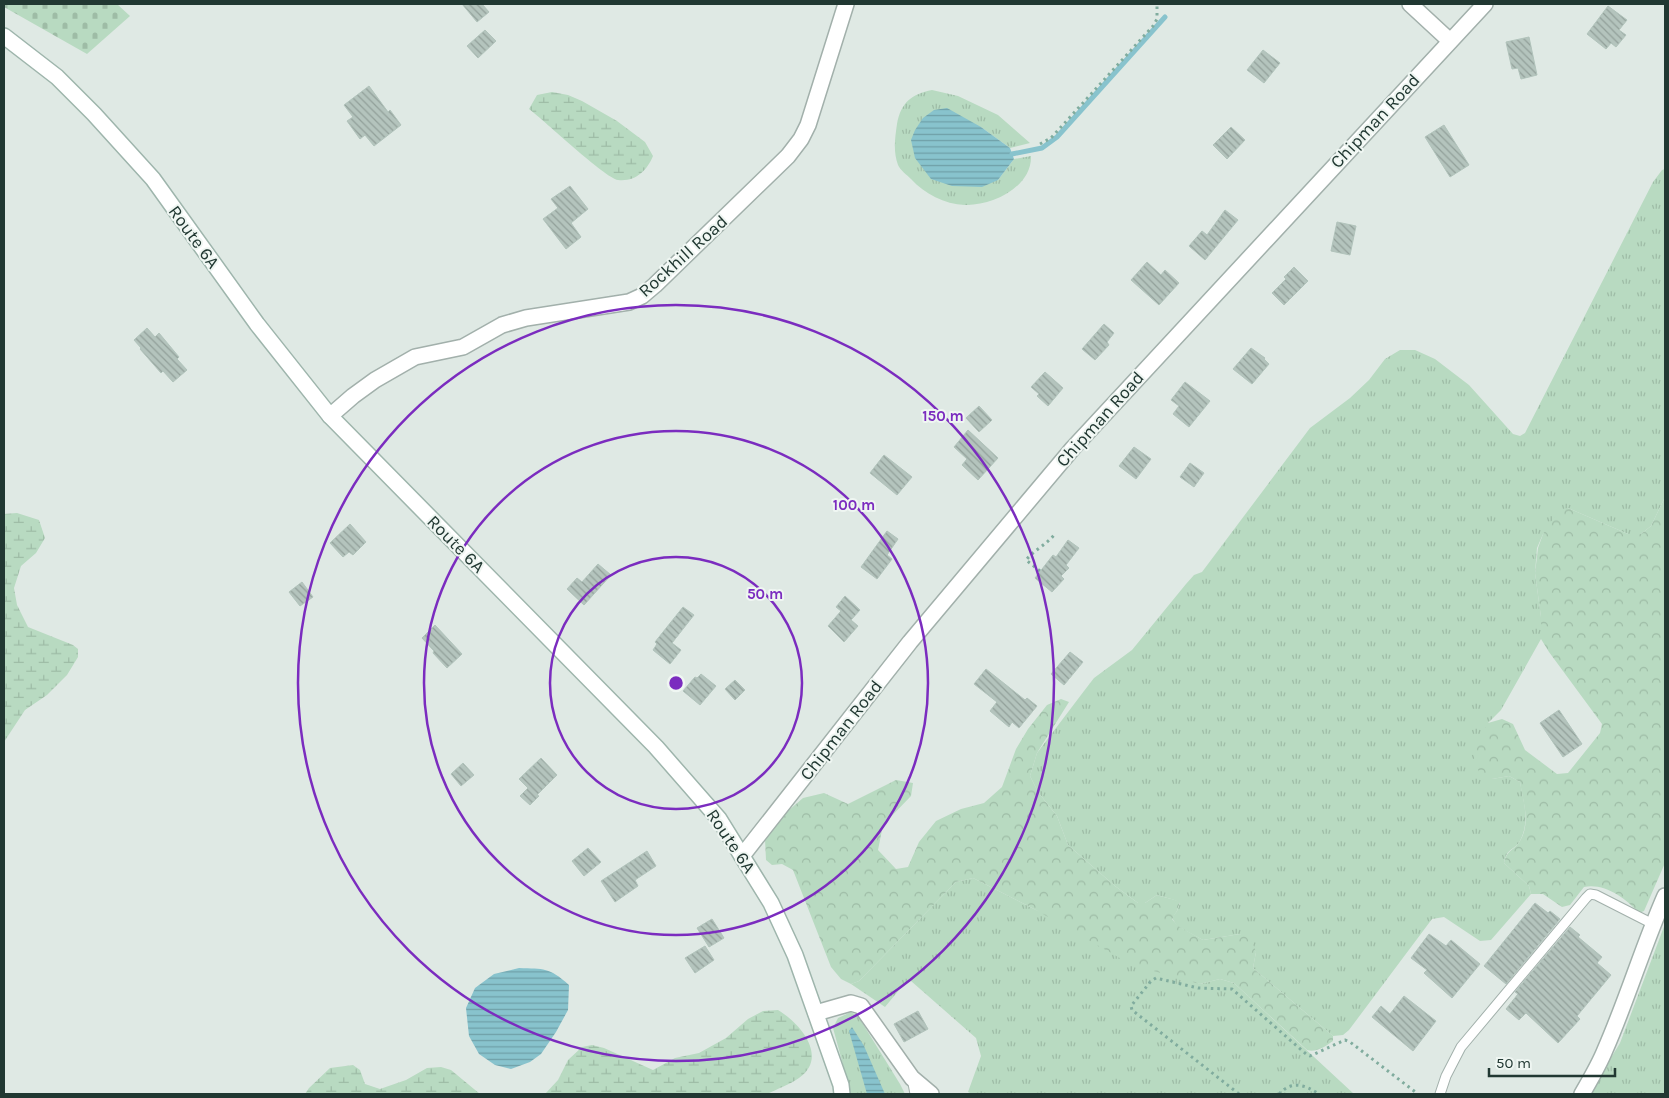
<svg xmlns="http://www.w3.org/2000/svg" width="1669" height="1098" viewBox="0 0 1669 1098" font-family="Karla,sans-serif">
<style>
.grass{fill:url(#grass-tufts)}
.forest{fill:url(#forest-crowns)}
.wetland{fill:url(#wetland-marsh)}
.cemetery{fill:url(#cemetery-stones)}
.water{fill:url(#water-rules)}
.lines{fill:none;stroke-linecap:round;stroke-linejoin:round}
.stream{stroke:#88c3cd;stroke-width:5}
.building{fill:url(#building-back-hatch);stroke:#b1c3bb}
.lane-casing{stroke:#a2b0ab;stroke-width:11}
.street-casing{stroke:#a2b0ab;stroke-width:18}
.secondary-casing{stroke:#9eb5ac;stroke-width:18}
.path{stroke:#80ac9e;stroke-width:3;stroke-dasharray:2.5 4;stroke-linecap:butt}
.lane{stroke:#fff;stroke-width:9}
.street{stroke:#fff;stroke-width:15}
.secondary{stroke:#fff;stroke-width:15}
.ring{fill:none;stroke:#7b2cbf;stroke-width:2.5}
.labels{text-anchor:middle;stroke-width:4;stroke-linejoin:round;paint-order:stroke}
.street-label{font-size:18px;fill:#213832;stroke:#eff6f2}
.centre{fill:#7b2cbf;stroke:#eff6f2;stroke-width:2.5}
.ring-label{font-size:15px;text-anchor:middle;font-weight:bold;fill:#7b2cbf;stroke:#eff6f2;stroke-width:4;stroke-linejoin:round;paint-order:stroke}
</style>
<defs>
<pattern id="grass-tufts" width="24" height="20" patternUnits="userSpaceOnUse" patternTransform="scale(1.25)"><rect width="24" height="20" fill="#b8dac1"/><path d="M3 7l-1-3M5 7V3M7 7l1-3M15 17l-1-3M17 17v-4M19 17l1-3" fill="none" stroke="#9ebca6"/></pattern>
<pattern id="forest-crowns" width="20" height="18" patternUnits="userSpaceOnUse" patternTransform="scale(1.25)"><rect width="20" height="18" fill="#b8dac1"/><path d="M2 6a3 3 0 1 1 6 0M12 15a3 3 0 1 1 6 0" fill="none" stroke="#9ebca6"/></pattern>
<pattern id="wetland-marsh" width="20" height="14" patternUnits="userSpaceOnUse" patternTransform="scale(1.25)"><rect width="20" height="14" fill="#b8dac1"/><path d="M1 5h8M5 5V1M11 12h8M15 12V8" fill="none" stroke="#9ebca6"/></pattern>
<pattern id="cemetery-stones" width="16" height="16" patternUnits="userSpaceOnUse" patternTransform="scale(1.25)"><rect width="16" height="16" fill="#b8dac1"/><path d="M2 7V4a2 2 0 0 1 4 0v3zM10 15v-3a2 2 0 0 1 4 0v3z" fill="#9ebca6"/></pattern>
<pattern id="water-rules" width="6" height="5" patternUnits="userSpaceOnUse" patternTransform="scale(1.25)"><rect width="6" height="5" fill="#88c3cd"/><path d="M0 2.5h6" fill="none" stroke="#6f9fa7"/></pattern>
<pattern id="building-back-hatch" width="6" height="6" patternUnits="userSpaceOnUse" patternTransform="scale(1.25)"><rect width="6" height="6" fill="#b4c4bd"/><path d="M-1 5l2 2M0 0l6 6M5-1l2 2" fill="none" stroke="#92a09a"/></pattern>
</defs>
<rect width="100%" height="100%" fill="#dfe9e4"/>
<g class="grass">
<path d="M932,90L958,96L998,115L1030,143L1010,148L981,127L998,180L1014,159L1031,156C1032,187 992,206 965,205C944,204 925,194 911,179C907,175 900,170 898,165C893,151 895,138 897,124C901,102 912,94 932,90Z"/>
<path d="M1665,169V497L1651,526L1641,534H1628L1568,508L1543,534L1537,548L1535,573L1541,617V639L1501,710L1488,723L1492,779L1509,776L1520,782C1524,803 1530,822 1520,841C1514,851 1507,847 1504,863L1529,886L1531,894L1491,940L1480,941L1444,917L1432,919L1349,1030L1343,1035L1333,1036L1253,968L1256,952L1240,934L1203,940L1177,926L1172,918L1177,911L1180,903C1172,898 1165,898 1157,895L1145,903H1138L1115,886L1068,845L1057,816L1038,792L1030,776L1037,753L1084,691L1094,678L1132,650L1186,584L1194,575L1202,572L1310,428L1350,398L1369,380L1385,359L1400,350H1415L1435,359L1469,385L1513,434L1520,436L1525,433L1653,182L1662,170Z"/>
<polygon points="973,878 1034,909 1200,984 1220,979 1234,983 1354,1094 972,1094 968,1092 981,1056 976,1038 911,981 904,984 885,1007 851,984 859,981 956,882"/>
<polygon points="1665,924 1665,1094 1589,1094 1620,1043"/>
<polygon points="851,1012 858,1016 900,1084 905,1094 851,1094 833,1028 838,1018"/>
</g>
<g class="forest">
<path d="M1665,497V863L1644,911L1639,913C1625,898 1605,883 1584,887L1570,905L1562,907L1543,894H1531L1529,886L1504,863C1507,849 1514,851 1520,841C1531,822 1523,802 1520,782L1509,776L1492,779L1479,772L1475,762L1473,752L1488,723L1502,719L1513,724L1525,750L1557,774L1568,773L1600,733L1602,724L1549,652L1541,639V617L1535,573L1538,548L1543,534L1559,510L1568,508L1628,534H1641L1651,526Z"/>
<path d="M1061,699L1069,702L1037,753L1030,776L1038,792L1057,816L1068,845L1115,886L1138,903H1145L1157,895C1165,898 1172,898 1180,902L1177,911L1172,919L1178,926L1203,940L1240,934L1251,939L1256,952L1253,968L1333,1036V1041C1326,1046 1316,1053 1307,1050L1234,983L1220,979L1200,984L1132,965L1034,909L973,878L956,882L859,981L851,984L841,979L831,967L793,870L782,864L772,865L766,860L765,839L774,823L803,798L824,793L848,804L896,780L913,783L911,796L883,825L878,850L896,869L908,867L919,842L936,821L961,809L984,803L1002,787L1016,749L1028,729L1047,705Z"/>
</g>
<g class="wetland">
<path d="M552,92L568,95L582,101L617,121L645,142L653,156C647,171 635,182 618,180C605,178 545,121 529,109L537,95Z"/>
<polygon points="17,513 39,520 45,538 36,553 21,566 14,588 17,605 28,627 73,645 78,649 78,657 67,675 47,695 25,710 4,742 4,514"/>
<path d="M778,1010C800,1023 829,1057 799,1078C789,1085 777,1089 767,1094H545L558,1080L568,1060L582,1047L592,1045L604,1048L653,1070L675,1058L699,1053L726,1038L748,1019L763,1011Z"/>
<polygon points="353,1065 360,1070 365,1084 380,1089 406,1080 427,1068 441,1067 451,1070 480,1094 305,1094 309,1088 330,1068"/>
</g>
<polygon class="cemetery" points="4,4 117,4 130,16 87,54 4,7"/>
<g class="water">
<polygon points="947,108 981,127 1010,148 1014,159 998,180 982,187 952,186 931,179 915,158 911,140 915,130 923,118 934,110"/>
<path d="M519,968C544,969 549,967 569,985L568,1010L556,1032L541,1054L530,1062L511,1069L495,1065L479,1054L469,1036L466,1008L475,988L494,974Z"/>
<polygon points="852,1027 864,1046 885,1094 867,1094 849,1031"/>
</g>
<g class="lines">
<polyline class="stream" points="1012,154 1042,148 1057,137 1165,17"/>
</g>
<g class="building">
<polygon points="462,4 482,4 489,12 477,22"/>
<polygon points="1608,6 1627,20 1619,30 1626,35 1616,47 1611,43 1606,49 1587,34"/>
<polygon points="485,30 496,41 478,58 467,46"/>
<polygon points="1529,37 1537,75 1521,79 1518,68 1512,69 1506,42"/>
<polygon points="1263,50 1280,63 1264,83 1247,70"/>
<polygon points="369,86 388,112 390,110 401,125 374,146 365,135 360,139 347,121 353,117 344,105"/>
<polygon points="1444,125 1469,165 1450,177 1425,137"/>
<polygon points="1231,127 1245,140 1227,159 1213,145"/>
<polygon points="570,186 588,209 571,223 581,237 566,249 543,219 558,208 551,199"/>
<polygon points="1225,210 1238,220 1205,260 1189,246 1202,231 1207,235"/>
<polygon points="1337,222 1356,226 1350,255 1331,251"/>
<polygon points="1147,262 1161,275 1165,270 1179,283 1159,305 1131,280"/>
<polygon points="1294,267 1308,281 1284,305 1272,293 1286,279 1284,277"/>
<polygon points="1104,324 1114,333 1107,342 1109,345 1095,360 1082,349"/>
<polygon points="147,328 155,337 159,333 179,357 177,359 187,370 173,382 163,371 161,373 140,349 141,348 134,340"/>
<polygon points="1251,348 1265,358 1264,359 1269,364 1252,384 1233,369"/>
<polygon points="1045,372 1063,388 1048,406 1037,396 1039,394 1031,387"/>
<polygon points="1185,382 1210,401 1189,427 1173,414 1179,406 1171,400"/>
<polygon points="979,406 992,420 979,432 966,418"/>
<polygon points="968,430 998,458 978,480 962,465 967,459 954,447"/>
<polygon points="1134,447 1151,459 1136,479 1119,466"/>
<polygon points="884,455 912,477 897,495 870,473"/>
<polygon points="1190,463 1204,473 1194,487 1180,477"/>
<polygon points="350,524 366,542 353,555 349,552 343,557 330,543"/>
<polygon points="887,531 898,539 887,555 892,559 877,579 861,567"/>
<polygon points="1068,540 1079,548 1066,565 1069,568 1061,576 1064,579 1052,592 1035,578 1053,555 1056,557"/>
<polygon points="598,564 611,575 584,605 567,589 577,578 582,582"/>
<polygon points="302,582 313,597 300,606 289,592"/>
<polygon points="845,596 860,610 851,620 858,626 844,642 828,626 841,611 836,607"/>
<polygon points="683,607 694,615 672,643 681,650 670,664 653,650 657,644 655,642"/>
<polygon points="435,625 462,654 447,668 433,653 434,651 422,638"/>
<polygon points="1070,652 1083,662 1064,685 1051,674"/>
<polygon points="986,669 1025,700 1027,698 1037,706 1019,728 1012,722 1009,727 990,711 997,702 974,684"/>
<polygon points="701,674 716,686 700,705 683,691 695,677 697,678"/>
<polygon points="735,680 745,690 735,700 725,689"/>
<polygon points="1559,710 1582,744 1563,757 1540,723"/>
<polygon points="541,758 557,775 537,795 539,796 530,805 520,796 528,788 519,779"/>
<polygon points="463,763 474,775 461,786 451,774"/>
<polygon points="588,848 601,862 584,876 572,861"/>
<polygon points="647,851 656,866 635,880 638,886 615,902 601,881"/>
<polygon points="1535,903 1548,913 1550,911 1560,919 1506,984 1484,966"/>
<polygon points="712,919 724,938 709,947 697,928"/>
<polygon points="1570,927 1580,935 1578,937 1602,957 1597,963 1611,975 1577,1016 1580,1019 1558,1043 1526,1013 1519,1020 1506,1009 1518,994 1515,992"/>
<polygon points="1429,934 1446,946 1451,940 1480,964 1452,998 1424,973 1427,970 1411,958"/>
<polygon points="705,946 714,960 695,973 685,958"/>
<polygon points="1404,996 1436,1021 1413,1051 1372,1017 1381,1006 1390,1014"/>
<polygon points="918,1011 928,1029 904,1042 894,1024"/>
</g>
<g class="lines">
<defs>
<g id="lane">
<polyline points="912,1078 915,1094"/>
<polyline points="1440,1094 1446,1076 1461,1047 1586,898 1590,894 1596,895 1653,924"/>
</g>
<g id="street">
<polyline points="1410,4 1450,41"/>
<polyline points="330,416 353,396 375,380 415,357 463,347 502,325 526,318 629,302 642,296 655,285 788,156 801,139 808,125 846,4"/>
<polyline points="742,856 910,642 1073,448 1485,4"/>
<polyline points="816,1013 851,1003 861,1006 912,1078 931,1094"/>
<path d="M1582,1094C1590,1080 1599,1065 1605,1050C1627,1000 1643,946 1665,896"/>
</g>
<polyline id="secondary" points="4,36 57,77 94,114 153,179 257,324 330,416 656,747 719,819 771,903 795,955 841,1085 842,1094"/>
</defs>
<use href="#lane" class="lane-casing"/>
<use href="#street" class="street-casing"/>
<use href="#secondary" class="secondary-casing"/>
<g class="path">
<polyline points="1040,144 1051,138 1153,26 1157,19 1157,4"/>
<path d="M1040,571L1026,560C1034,550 1046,545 1054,535"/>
<polyline points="1239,1094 1132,1010 1131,1006 1151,981 1156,978 1198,988 1232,989 1306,1054 1310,1056 1345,1040 1350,1042 1418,1094"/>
<path d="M1279,1094C1292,1080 1305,1085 1319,1094"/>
</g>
<use href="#lane" class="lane"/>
<use href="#street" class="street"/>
<use href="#secondary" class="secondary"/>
</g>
<g class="ring">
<circle cx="676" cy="683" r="126"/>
<circle cx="676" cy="683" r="252"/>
<circle cx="676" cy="683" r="378"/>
</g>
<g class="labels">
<g class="street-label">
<text transform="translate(1375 121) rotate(-47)" y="6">Chipman Road</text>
<text transform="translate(194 237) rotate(54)" y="6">Route 6A</text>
<text transform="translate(683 256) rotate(-42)" y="6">Rockhill Road</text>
<text transform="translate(1100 419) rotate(-48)" y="6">Chipman Road</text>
<text transform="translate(456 544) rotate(45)" y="6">Route 6A</text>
<text transform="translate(841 730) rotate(-52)" y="6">Chipman Road</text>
<text transform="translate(731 841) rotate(56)" y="6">Route 6A</text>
</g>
</g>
<circle cx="676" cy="683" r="8" class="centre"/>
<g class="ring-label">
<text x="943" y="421">150 m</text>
<text x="854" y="510">100 m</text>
<text x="765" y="599">50 m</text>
</g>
<rect width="1669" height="1098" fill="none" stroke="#213832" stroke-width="10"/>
<path d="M1489 1068v8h126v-8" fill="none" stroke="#213832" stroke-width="2.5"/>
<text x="1496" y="1068" font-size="15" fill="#213832" stroke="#eff6f2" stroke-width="4" paint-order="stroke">50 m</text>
</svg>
